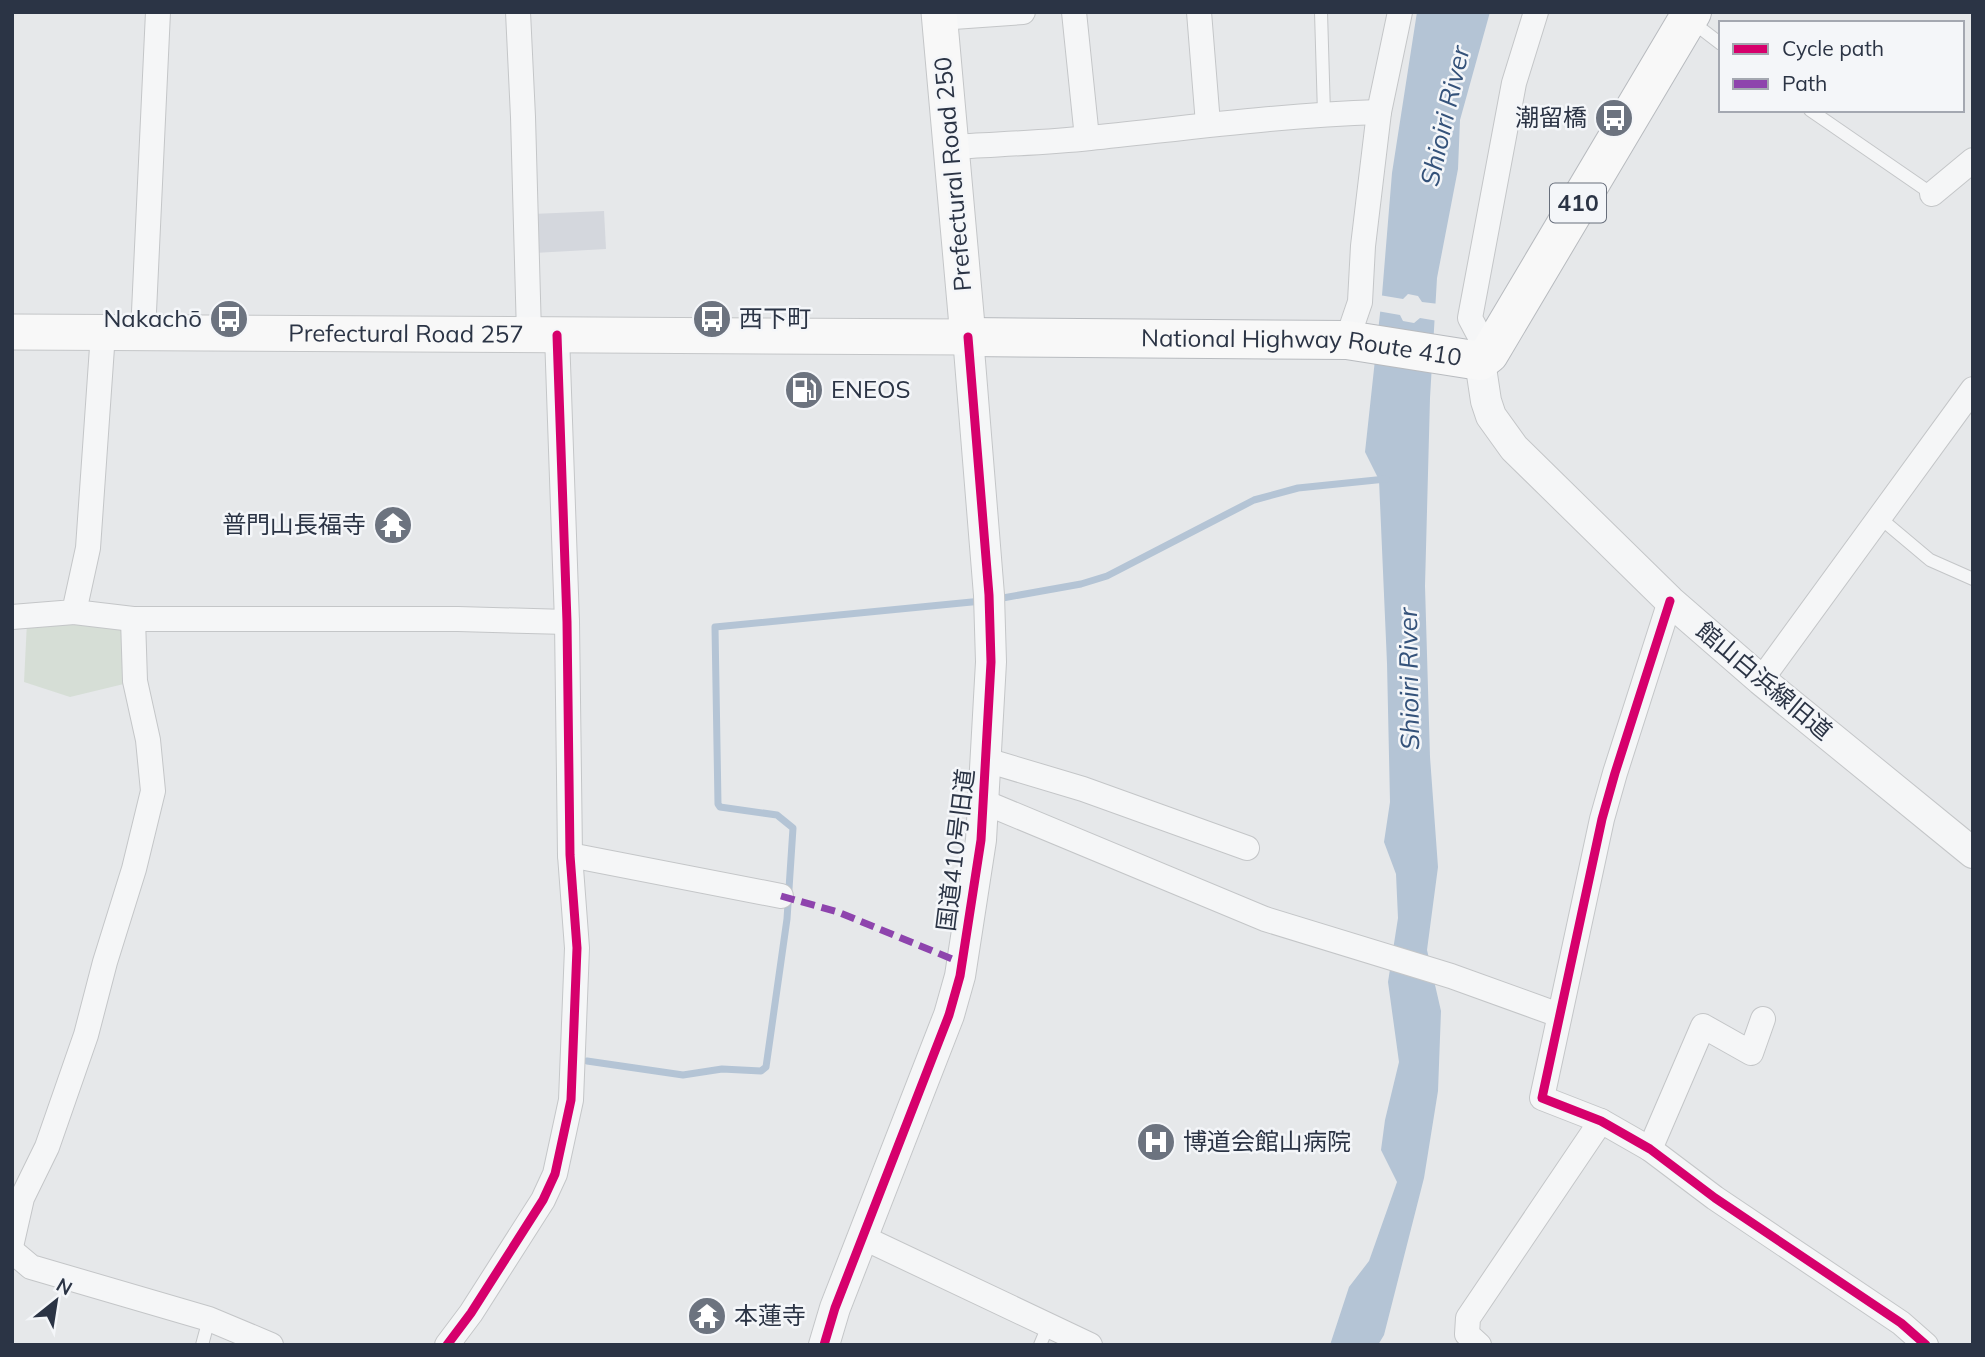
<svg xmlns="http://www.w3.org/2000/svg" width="1985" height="1357" viewBox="0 0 1985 1357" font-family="Mulish,'Noto Sans JP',sans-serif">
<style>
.built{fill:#d4d7dd}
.green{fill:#d6ded6}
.water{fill:#b4c4d5}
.pier{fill:#e6e8ea}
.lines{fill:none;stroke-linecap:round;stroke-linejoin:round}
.stream{stroke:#b4c4d5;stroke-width:7}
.service-casing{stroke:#c4c6c8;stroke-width:14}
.minor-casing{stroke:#c4c6c8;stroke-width:26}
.tertiary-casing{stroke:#c4c6c8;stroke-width:32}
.secondary-casing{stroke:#c4c6c8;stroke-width:37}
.trunk-casing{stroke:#b8bbbf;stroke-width:40}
.service{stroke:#f5f6f7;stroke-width:12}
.minor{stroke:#f5f6f7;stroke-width:24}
.tertiary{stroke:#f5f6f7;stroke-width:30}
.secondary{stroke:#f8f8f8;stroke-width:35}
.trunk{stroke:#f8f8f8;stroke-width:38}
.quiet{stroke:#8e44ad;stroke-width:7;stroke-dasharray:14 7;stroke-linecap:butt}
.cycleway-casing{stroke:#f4f6f9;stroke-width:13}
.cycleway{stroke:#d6006c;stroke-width:9}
.labels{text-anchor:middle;stroke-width:5;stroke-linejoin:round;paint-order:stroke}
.shield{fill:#f4f6f9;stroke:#676e7b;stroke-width:2}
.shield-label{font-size:23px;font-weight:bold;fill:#2b3445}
.poi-label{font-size:24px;fill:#2b3445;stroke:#f4f6f9;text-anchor:start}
.street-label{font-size:24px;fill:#2b3445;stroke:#f4f6f9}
.water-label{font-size:26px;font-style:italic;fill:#34527a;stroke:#f4f6f9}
</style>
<rect width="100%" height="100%" fill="#e6e8ea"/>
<polygon class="built" points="604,211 606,249 534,253 532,214"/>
<polygon class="green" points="27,622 125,626 128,683 70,697 24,682"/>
<polygon class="water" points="1417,12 1490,12 1460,120 1458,169 1437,278 1430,398 1425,586 1430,757 1438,867 1427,950 1441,1011 1438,1091 1424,1178 1384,1335 1378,1345 1330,1345 1349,1287 1369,1261 1397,1182 1381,1150 1385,1120 1399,1062 1388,982 1398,918 1396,874 1384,842 1390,802 1387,663 1379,480 1365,452 1382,295 1392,173"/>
<polygon class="pier" points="1408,294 1418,296 1422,302 1439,304 1438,321 1420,318 1414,323 1403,321 1400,315 1377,311 1379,295 1403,299"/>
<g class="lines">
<g class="stream">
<polyline points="997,599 1081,584 1107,576 1254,500 1298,488 1386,479"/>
<polyline points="587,1061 683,1075 722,1069 761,1071 766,1067 787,919 793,828 777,815 720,807 718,804 715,627 982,601"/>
</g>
<defs>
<g id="service">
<polyline points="1321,12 1324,114"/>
<polyline points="1691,21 1721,44"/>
<polyline points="1810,110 1932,194"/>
<polyline points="1880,518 1930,560 1973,579"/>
<polyline points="202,1345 209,1319"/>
<polyline points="1040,1345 1048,1326"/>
</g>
<g id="minor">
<polyline points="518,12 523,117 529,334"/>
<polyline points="1074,12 1087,138"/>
<polyline points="1199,12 1208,124"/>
<polyline points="939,18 1023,12"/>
<path d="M951,147C997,144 1044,143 1090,138C1186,128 1282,115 1379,112"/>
<polyline points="1932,194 1973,160"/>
<polyline points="143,333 158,12"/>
<polyline points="1347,340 1360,302 1363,246 1379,112 1400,12"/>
<polyline points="1489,354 1470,318 1514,83 1536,12"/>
<polyline points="1670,601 1615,773 1602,819 1542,1098 1601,1121 1650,1149 1715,1198 1901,1323 1926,1345"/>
<polyline points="74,612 133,619 458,619 567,622"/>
<polyline points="12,617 74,612 88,548 103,333"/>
<polyline points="1761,680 1973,389"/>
<polyline points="986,760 1083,789 1247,848"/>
<polyline points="984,802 1265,919 1451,976 1559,1015"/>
<polyline points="570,855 781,896"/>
<polyline points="1650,1149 1703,1026 1751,1053 1763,1019"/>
<polyline points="862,1237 1090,1345"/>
<polyline points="12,1242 22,1198 47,1147 86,1035 105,962 134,869 153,791 148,740 135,681 133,619"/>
<polyline points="12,1251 31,1267 209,1319 271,1345"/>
<polyline points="447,1345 471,1313 543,1200 555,1174 571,1100 577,948 570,855 567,622 557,335"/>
<polyline points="1479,1345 1467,1334 1468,1318 1601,1121"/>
</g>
<g id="tertiary">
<polyline points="1480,361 1486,401 1491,416 1514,448 1670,601 1761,680 1973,853"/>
<polyline points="824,1345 835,1308 949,1015 960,976 981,840 991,662 989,595 968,337"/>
</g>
<g id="secondary">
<path id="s1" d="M12,332L968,337L939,12"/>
</g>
<g id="trunk">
<path id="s2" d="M968,337L1347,340L1480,361L1489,354L1692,12"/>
</g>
</defs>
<use href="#service" class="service-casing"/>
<use href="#minor" class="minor-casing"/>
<use href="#tertiary" class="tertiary-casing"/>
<use href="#secondary" class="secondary-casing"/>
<use href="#trunk" class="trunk-casing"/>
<use href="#service" class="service"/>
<use href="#minor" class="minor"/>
<use href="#tertiary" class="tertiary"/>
<use href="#secondary" class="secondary"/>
<use href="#trunk" class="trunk"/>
<polyline class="quiet" points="781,896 838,912 962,963"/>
<defs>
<g id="cycleway">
<polyline points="1670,601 1615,773 1602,819 1542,1098 1601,1121 1650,1149 1715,1198 1901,1323 1926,1345"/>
<polyline points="447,1345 471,1313 543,1200 555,1174 571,1100 577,948 570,855 567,622 557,335"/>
<polyline points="824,1345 835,1308 949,1015 960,976 981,840 991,662 989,595 968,337"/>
</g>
</defs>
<use href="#cycleway" class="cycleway-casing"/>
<use href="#cycleway" class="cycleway"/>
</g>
<defs>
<symbol id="bus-disc" viewBox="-11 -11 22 22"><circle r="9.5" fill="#6c737f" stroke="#f4f6f9"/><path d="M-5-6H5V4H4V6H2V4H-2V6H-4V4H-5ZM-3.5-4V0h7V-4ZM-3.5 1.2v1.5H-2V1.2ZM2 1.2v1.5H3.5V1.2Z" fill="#fff"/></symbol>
<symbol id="fuel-disc" viewBox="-11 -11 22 22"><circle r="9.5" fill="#6c737f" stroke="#f4f6f9"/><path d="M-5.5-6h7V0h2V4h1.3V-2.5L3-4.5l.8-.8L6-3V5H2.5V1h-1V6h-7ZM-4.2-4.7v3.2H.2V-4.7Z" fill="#fff"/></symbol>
<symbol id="temple-disc" viewBox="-11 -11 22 22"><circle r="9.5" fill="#6c737f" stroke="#f4f6f9"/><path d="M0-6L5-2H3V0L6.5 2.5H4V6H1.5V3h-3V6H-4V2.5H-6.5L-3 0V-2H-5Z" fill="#fff"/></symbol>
<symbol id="hospital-disc" viewBox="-11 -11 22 22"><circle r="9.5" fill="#6c737f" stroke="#f4f6f9"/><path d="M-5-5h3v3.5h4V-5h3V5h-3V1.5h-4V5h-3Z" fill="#fff"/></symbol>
</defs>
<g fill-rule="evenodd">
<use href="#bus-disc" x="1592" y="96" width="44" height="44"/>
<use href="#bus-disc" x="207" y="297" width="44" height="44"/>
<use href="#bus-disc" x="690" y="297" width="44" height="44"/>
<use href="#fuel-disc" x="782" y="368" width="44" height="44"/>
<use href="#temple-disc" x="371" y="503" width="44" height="44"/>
<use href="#hospital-disc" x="1134" y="1120" width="44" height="44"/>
<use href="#temple-disc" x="685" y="1294" width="44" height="44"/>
</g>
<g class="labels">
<rect class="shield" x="1550" y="183.5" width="56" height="39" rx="5"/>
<g class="shield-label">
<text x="1578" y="211">410</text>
</g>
<g class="poi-label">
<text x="1587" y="126" text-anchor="end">潮留橋</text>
<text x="202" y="327" text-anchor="end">Nakachō</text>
<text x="739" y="327">西下町</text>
<text x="831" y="398">ENEOS</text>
<text x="366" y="533" text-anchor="end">普門山長福寺</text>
<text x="1183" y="1150">博道会館山病院</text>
<text x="734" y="1324">本蓮寺</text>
</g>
<g class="street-label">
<text transform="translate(953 174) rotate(-95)" y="8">Prefectural Road 250</text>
<text dy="8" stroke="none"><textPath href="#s1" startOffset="394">Prefectural Road 257</textPath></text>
<text dy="8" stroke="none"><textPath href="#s2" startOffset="334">National Highway Route 410</textPath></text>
<text transform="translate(1764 681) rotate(40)" y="8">館山白浜線旧道</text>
<text transform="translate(956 850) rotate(-83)" y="8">国道410号旧道</text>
</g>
<g class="water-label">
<text transform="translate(1445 116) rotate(-77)" y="9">Shioiri River</text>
<text transform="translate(1409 679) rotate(-91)" y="9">Shioiri River</text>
</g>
</g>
<rect width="1985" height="1357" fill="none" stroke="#2b3445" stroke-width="28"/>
<rect x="1719" y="21" width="245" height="91" fill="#f4f6f9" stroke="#a4a8b1" stroke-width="2"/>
<rect x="1733" y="44" width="35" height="10" fill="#d6006c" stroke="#a4a8b1" stroke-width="2"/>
<text x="1782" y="56" font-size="21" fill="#2b3445">Cycle path</text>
<rect x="1733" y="79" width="35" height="10" fill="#8e44ad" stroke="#a4a8b1" stroke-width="2"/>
<text x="1782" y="91" font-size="21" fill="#2b3445">Path</text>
<g transform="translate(56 1301) rotate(30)" stroke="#f4f6f9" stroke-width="5" paint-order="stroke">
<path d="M0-5L12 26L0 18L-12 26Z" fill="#2b3445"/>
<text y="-10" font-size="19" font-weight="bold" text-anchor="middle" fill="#2b3445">N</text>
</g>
</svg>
